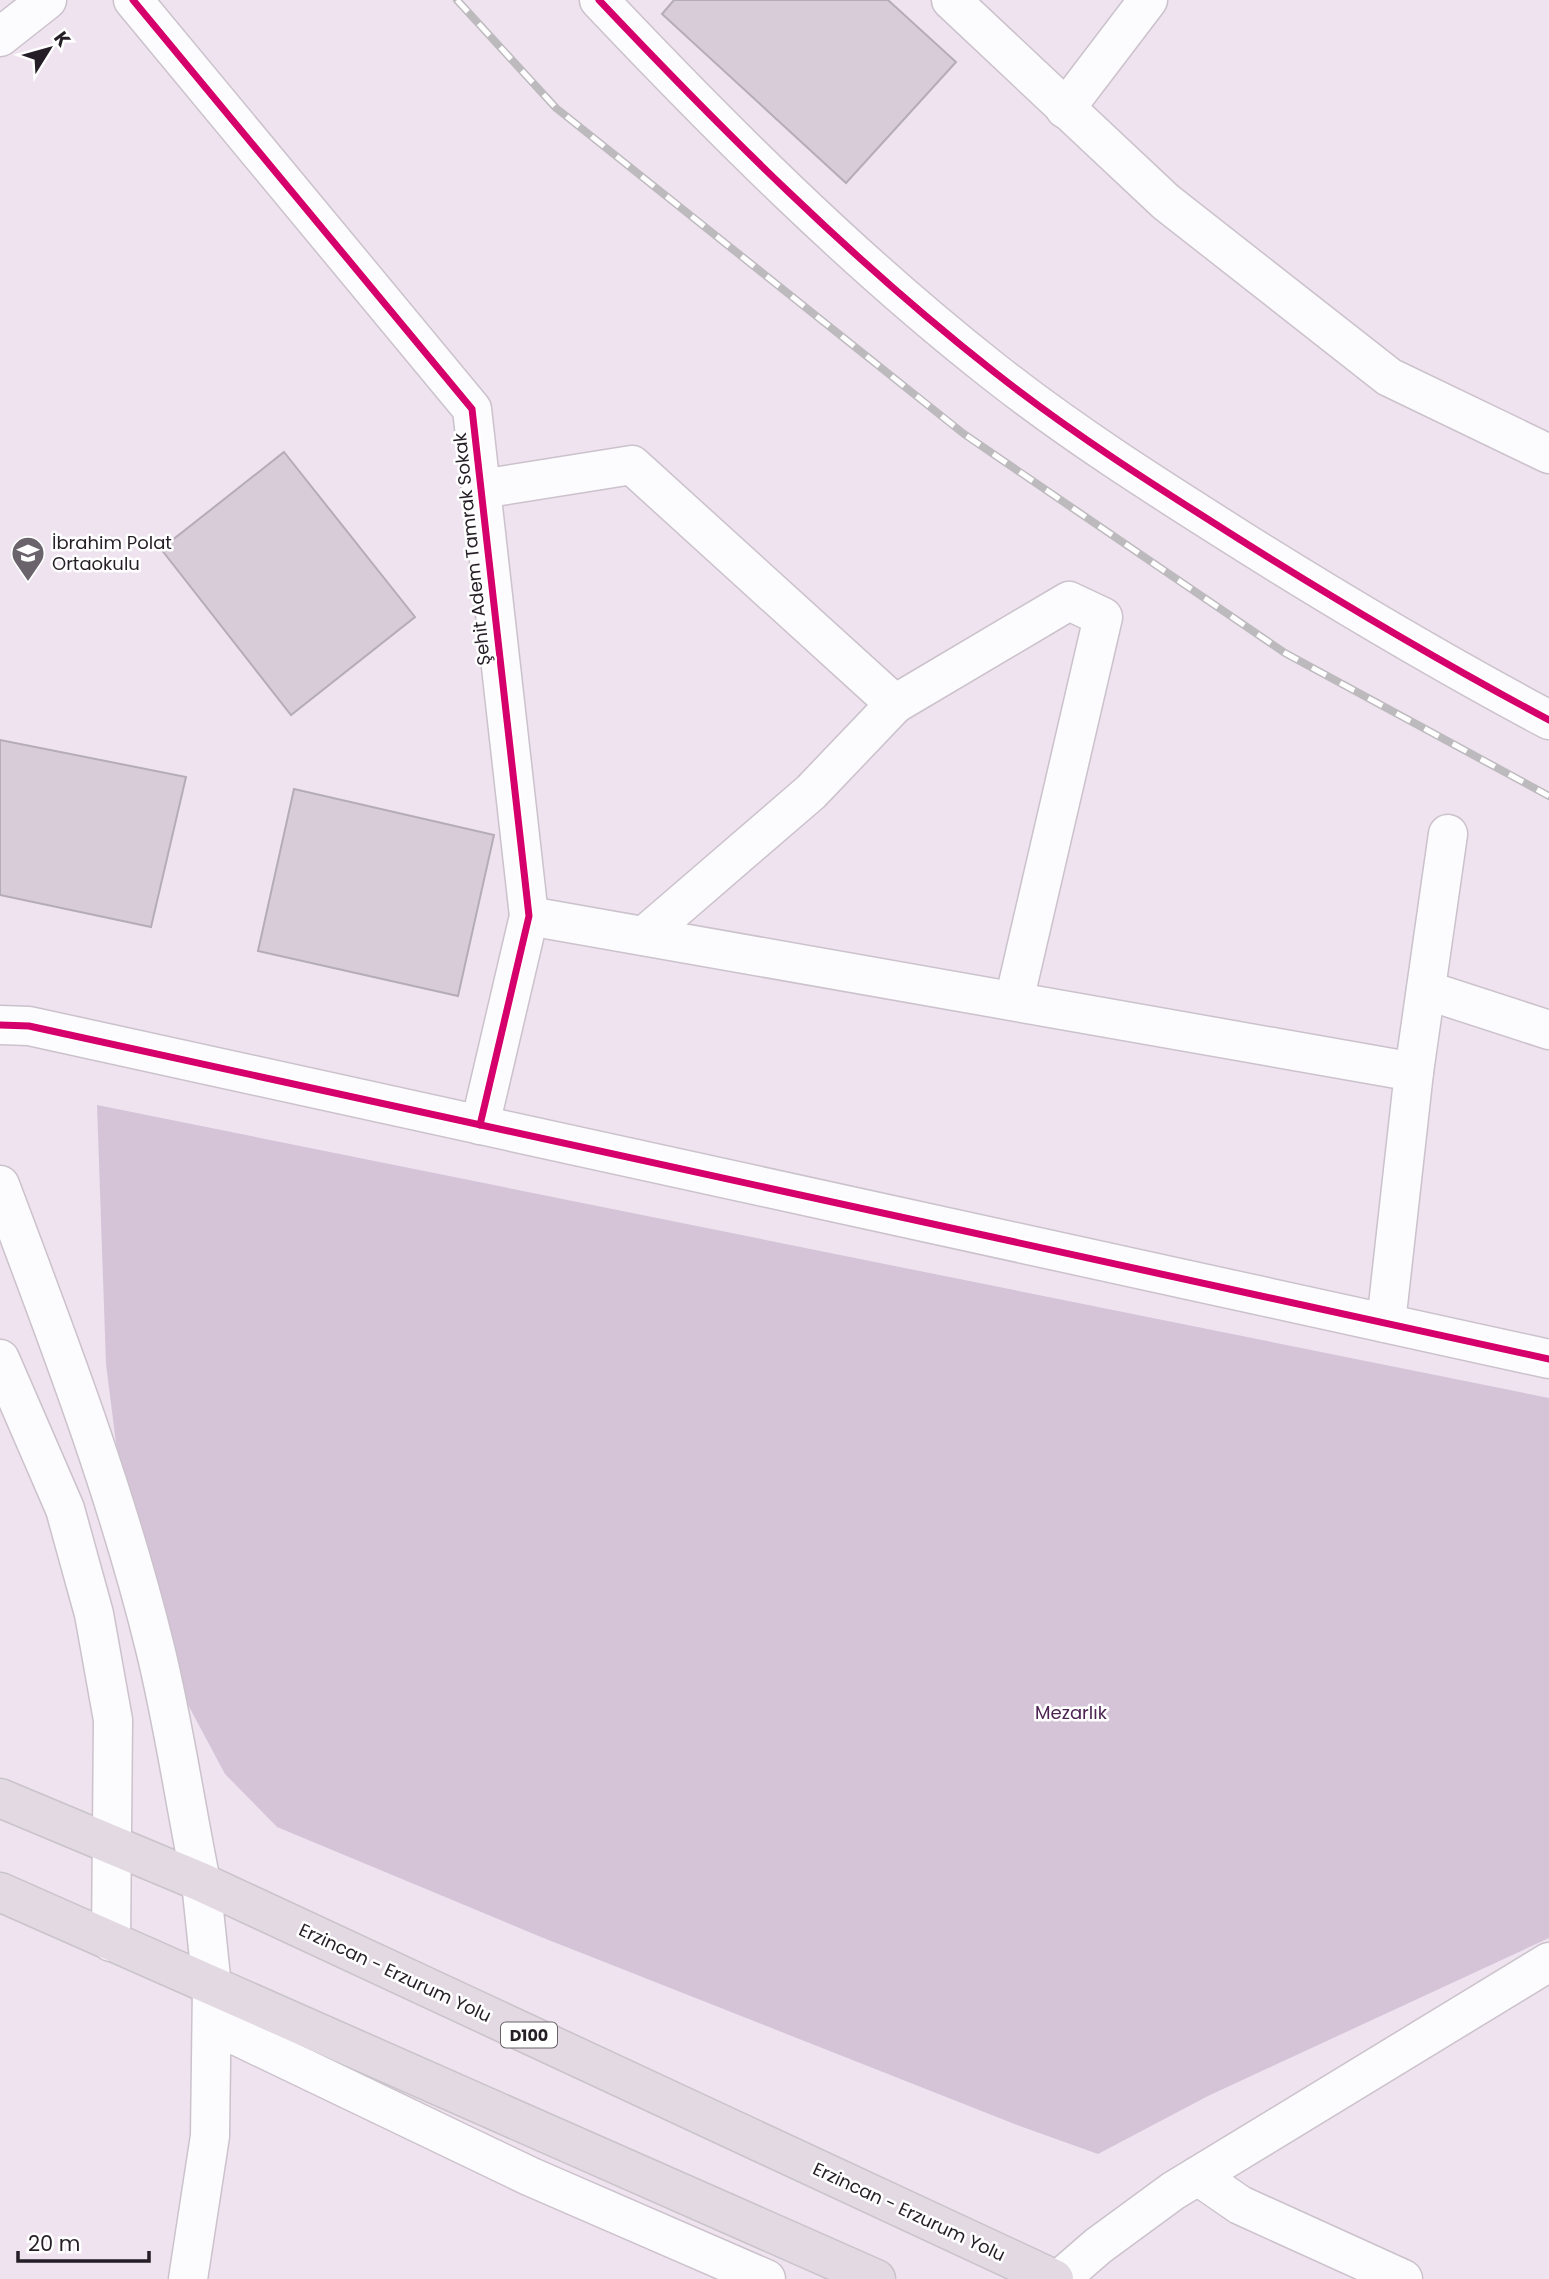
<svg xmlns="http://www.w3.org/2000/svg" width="1549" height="2279" viewBox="0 0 1549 2279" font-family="Poppins,sans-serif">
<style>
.green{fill:#d5c4d7}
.building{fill:#d8ccd9;stroke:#b5adb6;stroke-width:2}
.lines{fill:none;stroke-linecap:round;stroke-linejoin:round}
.street-casing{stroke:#cbc2cc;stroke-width:41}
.secondary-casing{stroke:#cbc2cc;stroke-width:41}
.highway-casing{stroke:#c9c3ca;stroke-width:41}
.street{stroke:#fcfbfd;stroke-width:38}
.secondary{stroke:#fcfbfd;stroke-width:38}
.highway{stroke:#e2d9e3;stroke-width:38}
.rail-casing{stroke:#bdbabd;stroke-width:8}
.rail{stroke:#fff;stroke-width:5;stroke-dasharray:16;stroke-linecap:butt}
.cycleway-casing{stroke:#fff;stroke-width:11}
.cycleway{stroke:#d6006c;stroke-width:7}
.labels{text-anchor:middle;stroke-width:5;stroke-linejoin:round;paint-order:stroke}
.shield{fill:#fff;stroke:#666267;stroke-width:2}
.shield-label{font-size:16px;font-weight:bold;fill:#251e26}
.poi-label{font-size:18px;fill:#251e26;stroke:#fff;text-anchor:start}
.street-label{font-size:18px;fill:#251e26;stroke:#fff}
.park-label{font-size:18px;fill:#4e2354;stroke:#fff}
</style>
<rect width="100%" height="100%" fill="#eee3ef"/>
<polygon class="green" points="97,1105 1549,1398 1549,1938 1208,2096 1098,2154 1017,2125 541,1937 277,1827 225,1774 178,1686 132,1569 106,1364"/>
<g class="building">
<polygon points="674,0 888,0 956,62 846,183 662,14"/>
<polygon points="284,452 415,617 291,715 161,549"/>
<polygon points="0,740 186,777 151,927 0,895"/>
<polygon points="294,789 494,835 458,996 258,951"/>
</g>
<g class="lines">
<defs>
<g id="street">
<polyline points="133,0 472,409 529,916 480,1125"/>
<path d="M599,0C722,130 852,260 993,371C1074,435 1160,489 1247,544C1346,606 1446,665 1549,720"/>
<polyline points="951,0 1166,202 1389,377 1549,454"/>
<polyline points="0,37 47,0"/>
<polyline points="1065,109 1148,0"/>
<polyline points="481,489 632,465 895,704 1069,601 1103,617 1014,1001"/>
<polyline points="529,916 1414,1072"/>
<polyline points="644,936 811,792 895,704"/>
<polyline points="1426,990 1549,1030"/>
<polyline points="1386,1323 1414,1072 1448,834"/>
<polyline points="212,2024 529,2176 766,2279"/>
<polyline points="1198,2176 1240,2205 1403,2279"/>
<polyline points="188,2279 210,2136 212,1987 201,1882"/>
<polyline points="1060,2279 1098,2246 1173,2191 1549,1962"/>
</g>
<g id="secondary">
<polyline points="0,1025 29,1026 1549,1359"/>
<path d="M0,1185C57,1337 116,1489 155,1648C174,1725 185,1804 201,1882"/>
<polyline points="0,1359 65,1509 94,1614 113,1720 111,1942"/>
</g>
<g id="highway">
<polyline points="0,1798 201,1882 1054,2279"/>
<polyline points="0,1892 876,2279"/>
</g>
</defs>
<use href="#street" class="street-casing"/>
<use href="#secondary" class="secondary-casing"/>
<use href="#highway" class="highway-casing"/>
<use href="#street" class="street"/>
<use href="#secondary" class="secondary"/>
<use href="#highway" class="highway"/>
<defs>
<polyline id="rail" points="457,0 556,108 964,434 1285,653 1549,796"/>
</defs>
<use href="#rail" class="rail-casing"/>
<use href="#rail" class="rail"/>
<defs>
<g id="cycleway">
<polyline points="133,0 472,409 529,916 480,1125"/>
<path d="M599,0C722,130 852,260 993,371C1074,435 1160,489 1247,544C1346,606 1446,665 1549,720"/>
<polyline points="0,1025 29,1026 1549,1359"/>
</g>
</defs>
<use href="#cycleway" class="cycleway-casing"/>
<use href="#cycleway" class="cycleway"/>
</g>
<defs>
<symbol id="school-pin" viewBox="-11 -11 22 30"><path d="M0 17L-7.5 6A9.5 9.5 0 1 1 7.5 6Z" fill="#6b636c" stroke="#fff"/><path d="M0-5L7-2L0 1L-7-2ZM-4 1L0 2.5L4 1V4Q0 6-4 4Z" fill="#fff"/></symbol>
</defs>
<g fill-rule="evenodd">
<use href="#school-pin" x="9" y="534" width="38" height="52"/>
</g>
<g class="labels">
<rect class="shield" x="501" y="2022.5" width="56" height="25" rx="5"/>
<g class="shield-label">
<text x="529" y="2041">D100</text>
</g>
<g class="poi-label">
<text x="52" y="549">İbrahim Polat<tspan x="52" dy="21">Ortaokulu</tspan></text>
</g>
<g class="street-label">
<text transform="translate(472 549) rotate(-96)" y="6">Şehit Adem Tamrak Sokak</text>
<text transform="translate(395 1973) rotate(25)" y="6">Erzincan - Erzurum Yolu</text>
<text transform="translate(909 2212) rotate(25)" y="6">Erzincan - Erzurum Yolu</text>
</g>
<g class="park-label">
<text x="1071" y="1719">Mezarlık</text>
</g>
</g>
<g transform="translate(49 49) rotate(53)" stroke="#ffffff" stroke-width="5" paint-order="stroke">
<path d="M0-5L12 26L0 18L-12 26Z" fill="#251e26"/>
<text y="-10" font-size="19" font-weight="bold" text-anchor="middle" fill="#251e26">K</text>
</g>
<path d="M18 2251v10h131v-10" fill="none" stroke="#251e26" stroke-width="3.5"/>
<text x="28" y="2251" font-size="21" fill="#251e26" stroke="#ffffff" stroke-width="5" paint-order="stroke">20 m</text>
</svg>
